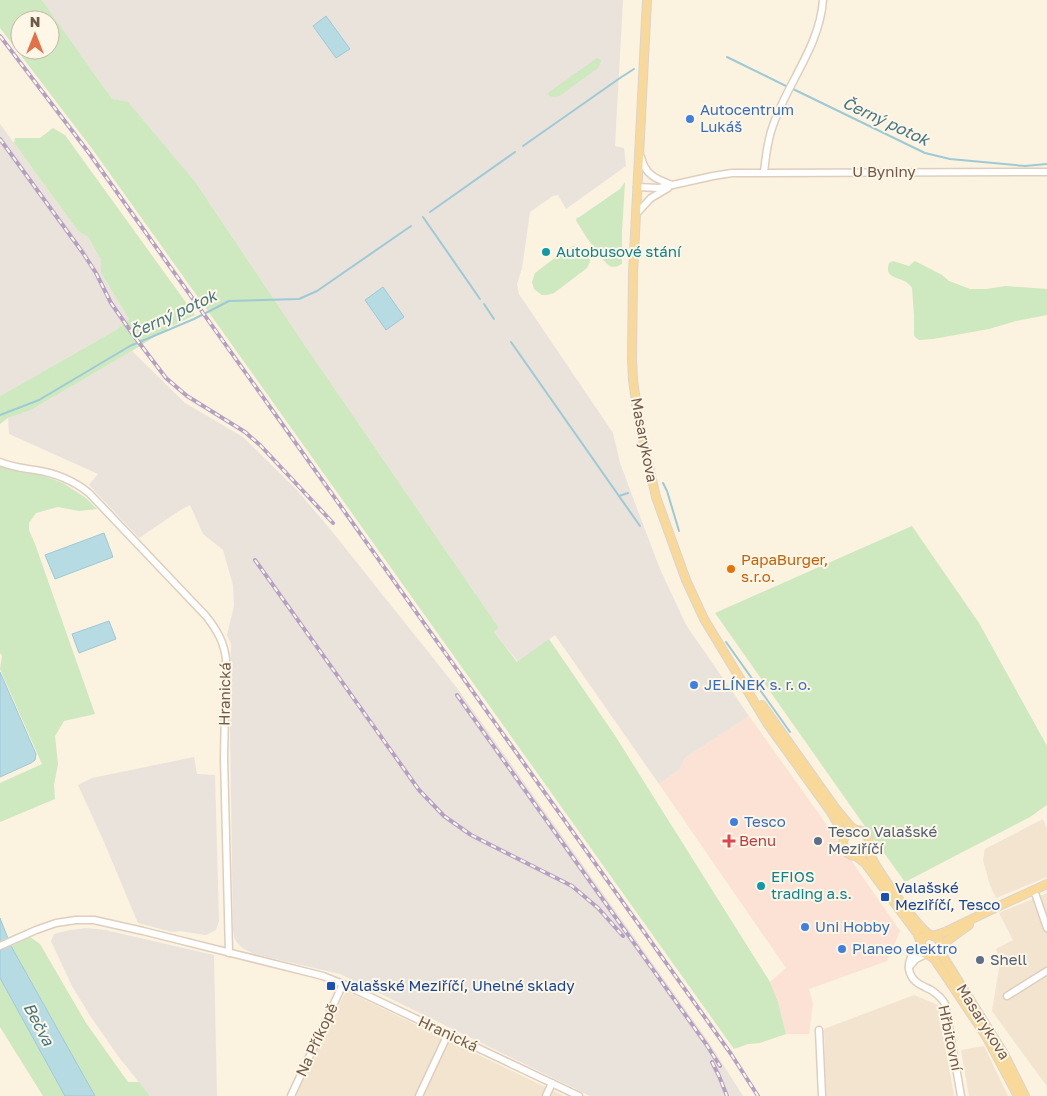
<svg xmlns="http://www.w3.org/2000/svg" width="1047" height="1096" viewBox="0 0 1047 1096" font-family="'Golos Text',sans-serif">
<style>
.residential{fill:#f2e4cf}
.commercial{fill:#fbe2d4}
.industrial{fill:#eae3dc}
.green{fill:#cee8c0;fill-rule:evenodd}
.water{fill:#b6dbe3;stroke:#9dcad5}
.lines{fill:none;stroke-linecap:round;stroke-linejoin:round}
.stream{stroke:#9dcad5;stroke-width:2}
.minor-casing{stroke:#dfcebd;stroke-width:9}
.major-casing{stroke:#dad4d0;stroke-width:10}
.minor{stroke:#fff;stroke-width:6}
.major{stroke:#f8d99a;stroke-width:8}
.rail-casing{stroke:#b5a0c3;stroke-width:4}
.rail{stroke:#fef6e6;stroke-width:2;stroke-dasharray:5.5;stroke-linecap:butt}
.shop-dot{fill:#3f7fe0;stroke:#fef6e6;stroke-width:2}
.culture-dot{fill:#0f9aa8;stroke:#fef6e6;stroke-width:2}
.food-dot{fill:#e8710a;stroke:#fef6e6;stroke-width:2}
.health-dot{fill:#e0444e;stroke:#fef6e6;stroke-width:2}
.service-dot{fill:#5c6f8a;stroke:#fef6e6;stroke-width:2}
.transit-dot{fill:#1a4fb4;stroke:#fef6e6;stroke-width:2}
.labels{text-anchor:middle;stroke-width:4;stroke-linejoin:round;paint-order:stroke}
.shop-label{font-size:15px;fill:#366cbe;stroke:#fef6e6;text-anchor:start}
.street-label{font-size:15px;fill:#715949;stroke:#fef6e6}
.culture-label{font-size:15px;fill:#0d838f;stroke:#fef6e6;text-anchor:start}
.food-label{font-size:15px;fill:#c56008;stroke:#fef6e6;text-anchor:start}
.service-label{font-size:15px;fill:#4e5e75;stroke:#fef6e6;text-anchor:start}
.health-label{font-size:15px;fill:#be3a42;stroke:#fef6e6;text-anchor:start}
.transit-label{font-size:15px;fill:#164399;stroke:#fef6e6;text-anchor:start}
.water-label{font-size:16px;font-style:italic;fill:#437684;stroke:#fef6e6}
</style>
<rect width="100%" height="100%" fill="#fbf2e0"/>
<g class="residential">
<polygon points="1043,819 1047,829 1047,877 996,898 990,885 983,860 985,849"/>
<polygon points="1047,893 1047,1088 1046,1085 992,1011 1000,962 996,949 1013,940 999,913"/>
<polygon points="346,991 564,1096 294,1096"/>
<polygon points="914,995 938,1005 954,1096 826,1096 824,1029"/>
<polygon points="984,1046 1008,1096 969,1096 961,1050"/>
</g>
<polygon class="commercial" points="749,716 819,814 900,931 887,961 809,989 813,1004 809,1034 786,1034 778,1002 770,982 786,968 659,784 679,770 685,758"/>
<g class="industrial">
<polygon points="42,0 623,0 615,146 624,148 626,166 566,209 558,195 553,196 530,212 522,268 517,284 519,294 613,433 620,463 644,527 660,569 686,625 749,716 685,758 679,770 659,784 555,635 518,662 494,632 499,628 306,347 196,183 112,99"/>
<polygon points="0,124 78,231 88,237 101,260 101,273 129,319 116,330 0,396"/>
<polygon points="132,351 185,403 243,437 296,489 330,529 457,688 710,1044 743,1096 590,1096 340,974 254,954 242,948 238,944 234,937 233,930 230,731 231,644 227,635 234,606 233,585 223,550 203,534 190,505 179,511 139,538 89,485 98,474 9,434 8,418 31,410"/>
<polygon points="194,757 197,774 215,775 219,921 216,930 206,935 180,931 172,932 138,923 104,842 78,785 92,778"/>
<polygon points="86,928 105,930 214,955 217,1096 150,1096 118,1056 89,1014 72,986 51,941 54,934 70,930"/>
</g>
<g class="green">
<path d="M0,0H42L112,99L128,102L196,183L306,347L499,628L494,632L517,662L549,639L614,734L770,982L778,1002L786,1034L760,1043L748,1044L734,1049L93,150L0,28ZM20,20H50V50H20Z"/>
<polygon points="597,58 601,60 600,65 597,69 559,96 555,97 549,96 548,94 549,92"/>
<polygon points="53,128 65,135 195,315 170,327 132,351 31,410 8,418 0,424 0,396 116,330 129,319 101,273 101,260 88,237 78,231 14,143 15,138 40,138"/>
<path d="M625,182L622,231V264C618,266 615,268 610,266C603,263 580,228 576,220L577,217L578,218L620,189Z"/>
<path d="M574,246C584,247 589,252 590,262L587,268L554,293L547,295H542L534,289L532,282L535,273L568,248Z"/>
<path d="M893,261L909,266L915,261L942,275L949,281L970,289H986L1006,286L1047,289V315L1016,321L989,329L933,339L919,340L915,337L914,335V315L912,288C909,284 907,282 902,280C893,276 885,276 889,263Z"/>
<polygon points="0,458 3,461 63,483 86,498 97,509 79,511 58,507 36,513 29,523 29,530 35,544 95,714 64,721 55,736 58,764 54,785 55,799 0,822 0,783 42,764 0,669 2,656 0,653"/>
<polygon points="912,526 979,623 1047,746 1047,805 1030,817 905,882 871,835 715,613"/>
<polygon points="30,937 40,944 86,1023 128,1082 139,1082 150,1096 95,1096 11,946"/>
<polygon points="0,978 65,1096 43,1096 0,1027"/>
</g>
<g class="water">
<polygon points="326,16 350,49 336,58 313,26"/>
<polygon points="383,287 404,317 386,330 365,300"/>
<polygon points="104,533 113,557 55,579 45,555"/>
<polygon points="109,621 116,639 79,653 72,634"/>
<polygon points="0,672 36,754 35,760 31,763 0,777"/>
<polygon points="0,918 11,946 95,1096 65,1096 0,978"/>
</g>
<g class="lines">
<g class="stream">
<polyline points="727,57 788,87"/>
<polyline points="793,89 925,153 950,159 1025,166 1047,164"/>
<polyline points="523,146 620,78 634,69"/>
<polyline points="430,212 515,152"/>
<polyline points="423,217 480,299"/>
<polyline points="484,304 494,319"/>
<polyline points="511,342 640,526"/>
<polyline points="0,415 39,400 130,346 194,319 229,301 299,299 317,291 411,226"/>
<polyline points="663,483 667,491 679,531"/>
<polyline points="619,496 628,493"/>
<polyline points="726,642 790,732"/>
</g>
<defs>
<g id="minor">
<path d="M641,157C645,175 656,179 672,185"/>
<path d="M764,172C766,155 768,137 775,120C790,80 820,44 823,0"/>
<polyline points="637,187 659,188 713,176 732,173 1047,172"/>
<polyline points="636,214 651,198 668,188"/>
<path d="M0,462C11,467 23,468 35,470C55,473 73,480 89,493L206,616C217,630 224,642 226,659L224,758L229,953"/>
<polyline points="1034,890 1047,928"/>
<polyline points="0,946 36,930 56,923 76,920 94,920 143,931 323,976 343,984 579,1096"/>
<path d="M920,946C913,954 908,958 909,969C911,982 921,985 931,990C937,994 942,998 945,1004L961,1096"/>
<polyline points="909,967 916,959 926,954"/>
<polyline points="1007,996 1047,971"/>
<polyline points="819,1030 822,1096"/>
<polyline points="291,1096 343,984"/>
<polyline points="419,1096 448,1034"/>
<polyline points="546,1096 552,1083"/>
</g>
<g id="major">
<polyline points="647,0 633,273 632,359 633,380 639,423 656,497 686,580 704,619 767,723 831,812 843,833 844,838"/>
<polyline points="762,705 836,809 851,827 856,830"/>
<circle cx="856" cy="843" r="13"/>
<path d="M868,848C870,862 917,927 930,935"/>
<polyline points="856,856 865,863 917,933 921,943"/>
<circle cx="930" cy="945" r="10"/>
<polyline points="933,936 945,932 997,907 1047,884"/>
<polyline points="940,946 969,925"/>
<polyline points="939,950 1004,1054 1025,1096"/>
<polyline points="929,955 935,960 986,1036 1018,1096"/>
</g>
</defs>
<use href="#minor" class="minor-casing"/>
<use href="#major" class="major-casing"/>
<use href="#minor" class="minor"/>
<use href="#major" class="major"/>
<defs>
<g id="rail">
<polyline points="0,36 89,153 731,1054 758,1096"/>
<polyline points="0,139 83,253 96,273 111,303 134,336 166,378 187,396 245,432 260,445 333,523"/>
<polyline points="255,560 419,790 444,816 471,835 572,886 598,908 623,936"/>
<polyline points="457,695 706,1044 720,1066"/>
<polyline points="712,1062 719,1076 727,1096"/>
</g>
</defs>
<use href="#rail" class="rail-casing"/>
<use href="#rail" class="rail"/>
</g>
<g class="shop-dot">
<circle cx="690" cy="119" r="5"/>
<circle cx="694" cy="685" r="5"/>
<circle cx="734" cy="822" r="5"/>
<circle cx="805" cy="927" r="5"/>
<circle cx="842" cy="949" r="5"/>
</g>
<g class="culture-dot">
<circle cx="546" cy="252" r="5"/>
<circle cx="761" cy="886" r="5"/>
</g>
<circle class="food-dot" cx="731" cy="569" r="5"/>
<path class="health-dot" d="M726.5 833.5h5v5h5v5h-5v5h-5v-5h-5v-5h5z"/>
<g class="service-dot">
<circle cx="818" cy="841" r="5"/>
<circle cx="980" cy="960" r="5"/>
</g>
<g class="transit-dot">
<rect x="880" y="892" width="10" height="10" rx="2.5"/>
<rect x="326" y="981" width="10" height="10" rx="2.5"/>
</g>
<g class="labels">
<g class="shop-label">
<text x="700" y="115">Autocentrum<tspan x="700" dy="17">Lukáš</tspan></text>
<text x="704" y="690">JELÍNEK s. r. o.</text>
<text x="744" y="827">Tesco</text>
<text x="815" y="932">Uni Hobby</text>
<text x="852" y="954">Planeo elektro</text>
</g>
<g class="street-label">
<text x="884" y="177">U Byniny</text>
<text transform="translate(644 440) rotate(79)" y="5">Masarykova</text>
<text transform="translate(225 694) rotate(-89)" y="5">Hranická</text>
<text transform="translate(983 1022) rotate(58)" y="5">Masarykova</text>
<text transform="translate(448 1034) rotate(25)" y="5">Hranická</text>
<text transform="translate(950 1038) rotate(78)" y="5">Hřbitovní</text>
<text transform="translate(317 1040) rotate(-65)" y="5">Na Příkopě</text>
</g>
<g class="culture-label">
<text x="556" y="257">Autobusové stání</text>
<text x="771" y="882">EFIOS<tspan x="771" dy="17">trading a.s.</tspan></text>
</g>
<g class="food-label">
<text x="741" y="565">PapaBurger,<tspan x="741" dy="17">s.r.o.</tspan></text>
</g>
<g class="service-label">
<text x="828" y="837">Tesco Valašské<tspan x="828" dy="17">Meziříčí</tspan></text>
<text x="990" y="965">Shell</text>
</g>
<g class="health-label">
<text x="739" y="846">Benu</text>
</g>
<g class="transit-label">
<text x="895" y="893">Valašské<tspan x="895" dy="17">Meziříčí, Tesco</tspan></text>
<text x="341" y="991">Valašské Meziříčí, Uhelné sklady</text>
</g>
<g class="water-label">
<text transform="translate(886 121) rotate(25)" y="6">Černý potok</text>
<text transform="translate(173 314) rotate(-25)" y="6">Černý potok</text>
<text transform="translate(39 1024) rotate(62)" y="6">Bečva</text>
</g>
</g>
<g transform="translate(35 35)"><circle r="24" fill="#fef6e6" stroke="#c6b7a7"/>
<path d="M0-4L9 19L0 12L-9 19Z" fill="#e27148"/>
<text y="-8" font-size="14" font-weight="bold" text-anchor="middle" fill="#715949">N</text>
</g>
</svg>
